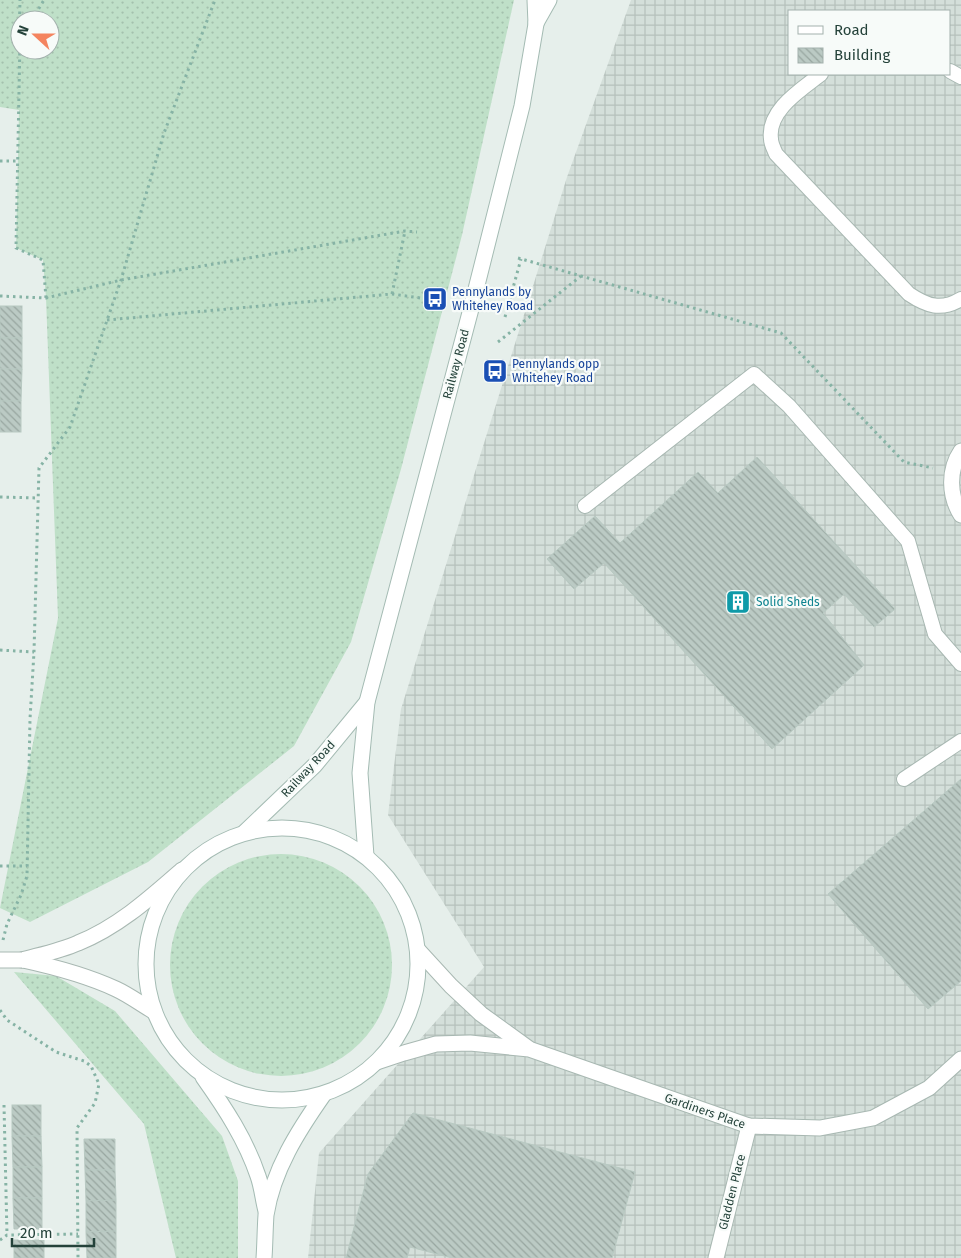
<svg xmlns="http://www.w3.org/2000/svg" width="961" height="1258" viewBox="0 0 961 1258" font-family="'Fira Sans',sans-serif">
<style>
.industrial{fill:url(#industrial-grid);fill-rule:evenodd}
.grass{fill:url(#grass-dots);fill-rule:evenodd}
.building{fill:url(#building-back-hatch);stroke:#b8c9c2}
.lines{fill:none;stroke-linecap:round;stroke-linejoin:round}
.service-casing{stroke:#a8b8b2;stroke-width:16}
.minor-casing{stroke:#a8b8b2;stroke-width:17}
.tertiary-casing{stroke:#a8b8b2;stroke-width:17}
.secondary-casing{stroke:#a4bbb3;stroke-width:17}
.path{stroke:#86b3a5;stroke-width:3;stroke-dasharray:2.5 4;stroke-linecap:butt}
.service{stroke:#fff;stroke-width:14}
.minor{stroke:#fff;stroke-width:15}
.tertiary{stroke:#fff;stroke-width:15}
.secondary{stroke:#fff;stroke-width:15}
.tertiary-bridge-casing{stroke:#a8b8b2;stroke-width:17;stroke-linecap:butt}
.tertiary-bridge{stroke:#fff;stroke-width:15}
.labels{text-anchor:middle;stroke-width:4.5;stroke-linejoin:round;paint-order:stroke}
.transit-label{font-size:12px;fill:#164399;stroke:#f7fbf9;text-anchor:start}
.street-label{font-size:12px;fill:#24423a;stroke:#f7fbf9}
.culture-label{font-size:12px;fill:#0d838f;stroke:#f7fbf9;text-anchor:start}
</style>
<defs>
<pattern id="industrial-grid" width="8" height="8" patternUnits="userSpaceOnUse" patternTransform="scale(1.25)"><rect width="8" height="8" fill="#d4dfda"/><path d="M0 4h8M4 0v8" fill="none" stroke="#b6c1bc"/></pattern>
<pattern id="grass-dots" width="8" height="8" patternUnits="userSpaceOnUse" patternTransform="scale(1.25)"><rect width="8" height="8" fill="#bfe0c8"/><path d="M2 2h.1M6 6h.1" fill="none" stroke="#a4c1ad" stroke-width="1.8" stroke-linecap="round"/></pattern>
<pattern id="building-back-hatch" width="6" height="6" patternUnits="userSpaceOnUse" patternTransform="scale(1.25)"><rect width="6" height="6" fill="#bbcac4"/><path d="M-1 5l2 2M0 0l6 6M5-1l2 2" fill="none" stroke="#98a6a0"/></pattern>
</defs>
<rect width="100%" height="100%" fill="#e6efeb"/>
<path class="industrial" d="M631,0H961V1258H308L319,1153L484,967L388,815L401,709L567,177ZM790,11H950V74H790Z"/>
<g class="grass">
<path d="M0,0H514L462,235L401,469L351,642L294,746L148,862L30,922L0,908L58,618L46,298L43,260L16,248L19,110L0,107ZM20,20H50V50H20Z"/>
<circle cx="281" cy="965" r="111"/>
<polygon points="14,972 56,976 115,1011 222,1136 238,1181 238,1258 176,1258 144,1124"/>
</g>
<g class="building">
<rect x="0" y="306" width="22" height="32"/>
<rect x="0" y="338" width="22" height="31"/>
<polygon points="0,369 22,369 21,401 0,401"/>
<rect x="0" y="401" width="21" height="31"/>
<polygon points="757,457 895,609 874,627 844,594 823,613 864,665 772,749 604,563 574,589 547,559 595,516 620,543 698,472 718,493"/>
<polygon points="961,779 961,981 928,1009 828,894"/>
<rect x="12" y="1105" width="29" height="31"/>
<polygon points="413,1113 635,1172 612,1258 452,1258 410,1247 407,1258 346,1258 368,1174"/>
<polygon points="12,1136 41,1136 42,1167 13,1167"/>
<polygon points="84,1139 115,1139 115,1170 85,1170"/>
<rect x="13" y="1167" width="29" height="31"/>
<polygon points="85,1170 115,1170 116,1200 86,1201"/>
<polygon points="13,1198 42,1198 42,1229 14,1229"/>
<polygon points="116,1200 116,1231 86,1232 86,1201"/>
<polygon points="116,1231 116,1258 87,1258 86,1232"/>
<rect x="14" y="1240" width="30" height="18"/>
</g>
<g class="lines">
<defs>
<g id="service">
<polyline points="950,71 961,77"/>
<path d="M821,74C802,89 767,110 771,139C771,144 774,149 776,154L909,294C927,306 941,311 961,299"/>
<polyline points="585,506 754,374 789,406 908,541 935,634 961,664"/>
<polyline points="904,779 961,741"/>
</g>
<g id="minor">
<path d="M961,451C948,470 949,496 961,515"/>
<polyline points="418,950 451,986 481,1014 528,1048"/>
<polyline points="377,1062 404,1053 436,1044 470,1043 529,1049 749,1126 820,1128 873,1118 929,1088 961,1059"/>
<polyline points="716,1258 749,1126"/>
</g>
<g id="tertiary">
<path d="M22,960C40,955 60,951 78,943C118,927 150,898 182,870"/>
<path d="M23,960C55,967 86,975 116,989C129,995 141,1004 153,1011"/>
</g>
<g id="secondary">
<polyline points="536,23 549,0"/>
<circle cx="282" cy="964" r="136"/>
<polyline points="245,832 315,765 367,702"/>
<polyline points="366,856 360,773 367,702 472,305 522,106 536,24 535,0"/>
<path d="M203,1077C225,1108 246,1140 258,1176C262,1187 263,1200 266,1211"/>
<path d="M264,1258C265,1244 265,1229 266,1215C273,1170 298,1131 324,1094"/>
</g>
</defs>
<use href="#service" class="service-casing"/>
<use href="#minor" class="minor-casing"/>
<use href="#tertiary" class="tertiary-casing"/>
<use href="#secondary" class="secondary-casing"/>
<g class="path">
<polyline points="32,20 44,0"/>
<polyline points="19,40 20,0"/>
<polyline points="20,40 16,248 43,260 46,298"/>
<polyline points="0,161 18,161"/>
<polyline points="518,258 781,333 904,462 933,468"/>
<polyline points="392,294 405,231"/>
<polyline points="0,296 46,298 121,280 405,231 417,232"/>
<polyline points="505,317 521,259"/>
<polyline points="107,320 392,294 442,301"/>
<polyline points="498,342 581,276"/>
<polyline points="0,497 38,498"/>
<polyline points="0,650 34,652"/>
<polyline points="0,866 27,866"/>
<polyline points="3,940 7,924 21,895 27,876 30,719 34,652 39,468 70,427 121,280 164,133 215,0"/>
<polyline points="0,1010 7,1020 56,1052 84,1061 91,1066 99,1084 95,1103 77,1128 78,1258"/>
<polyline points="4,1105 7,1235"/>
<polyline points="0,1240 7,1235 78,1234"/>
</g>
<use href="#service" class="service"/>
<use href="#minor" class="minor"/>
<use href="#tertiary" class="tertiary"/>
<use href="#secondary" class="secondary"/>
<defs>
<polyline id="tertiary-bridge" points="0,960 22,960"/>
</defs>
<use href="#tertiary-bridge" class="tertiary-bridge-casing"/>
<use href="#tertiary-bridge" class="tertiary-bridge"/>
</g>
<defs>
<symbol id="bus-square" viewBox="-11 -11 22 22"><rect x="-9" y="-9" width="18" height="18" rx="4" fill="#1a4fb4" stroke="#f7fbf9"/><path d="M-5-6H5V4H4V6H2V4H-2V6H-4V4H-5ZM-3.5-4V0h7V-4ZM-3.5 1.2v1.5H-2V1.2ZM2 1.2v1.5H3.5V1.2Z" fill="#fff"/></symbol>
<symbol id="building-square" viewBox="-11 -11 22 22"><rect x="-9" y="-9" width="18" height="18" rx="4" fill="#0f9aa8" stroke="#f7fbf9"/><path d="M-4-6H4V6H1V3H-1V6H-4ZM-2.5-4.3h1.7v1.8h-1.7ZM.8-4.3h1.7v1.8H.8ZM-2.5-1h1.7V.8h-1.7ZM.8-1h1.7V.8H.8Z" fill="#fff"/></symbol>
</defs>
<g fill-rule="evenodd">
<use href="#bus-square" x="421" y="285" width="28" height="28"/>
<use href="#bus-square" x="481" y="357" width="28" height="28"/>
<use href="#building-square" x="724" y="588" width="28" height="28"/>
</g>
<g class="labels">
<g class="transit-label">
<text x="452" y="296">Pennylands by<tspan x="452" dy="14">Whitehey Road</tspan></text>
<text x="512" y="368">Pennylands opp<tspan x="512" dy="14">Whitehey Road</tspan></text>
</g>
<g class="street-label">
<text transform="translate(456 364) rotate(-75)" y="4">Railway Road</text>
<text transform="translate(308 769) rotate(-47)" y="4">Railway Road</text>
<text transform="translate(705 1111) rotate(19)" y="4">Gardiners Place</text>
<text transform="translate(732 1192) rotate(-76)" y="4">Gladden Place</text>
</g>
<g class="culture-label">
<text x="756" y="606">Solid Sheds</text>
</g>
</g>
<rect x="788" y="10" width="162" height="65" fill="#f7fbf9" stroke="#a3b1ad"/>
<rect x="798" y="26" width="25" height="8" fill="#ffffff" stroke="#a3b1ad"/>
<text x="834" y="35" font-size="15" fill="#24423a">Road</text>
<rect x="798" y="48" width="25" height="15" fill="url(#building-back-hatch)" stroke="#a3b1ad"/>
<text x="834" y="60" font-size="15" fill="#24423a">Building</text>
<g transform="translate(35 35) rotate(291)"><circle r="24" fill="#f7fbf9" stroke="#a3b1ad"/>
<path d="M0-4L9 19L0 12L-9 19Z" fill="#f4845f"/>
<text y="-8" font-size="14" font-weight="bold" text-anchor="middle" fill="#24423a">N</text>
</g>
<path d="M12 1238v8h82v-8" fill="none" stroke="#24423a" stroke-width="2.5"/>
<text x="20" y="1238" font-size="15" fill="#24423a" stroke="#f7fbf9" stroke-width="4" paint-order="stroke">20 m</text>
</svg>
